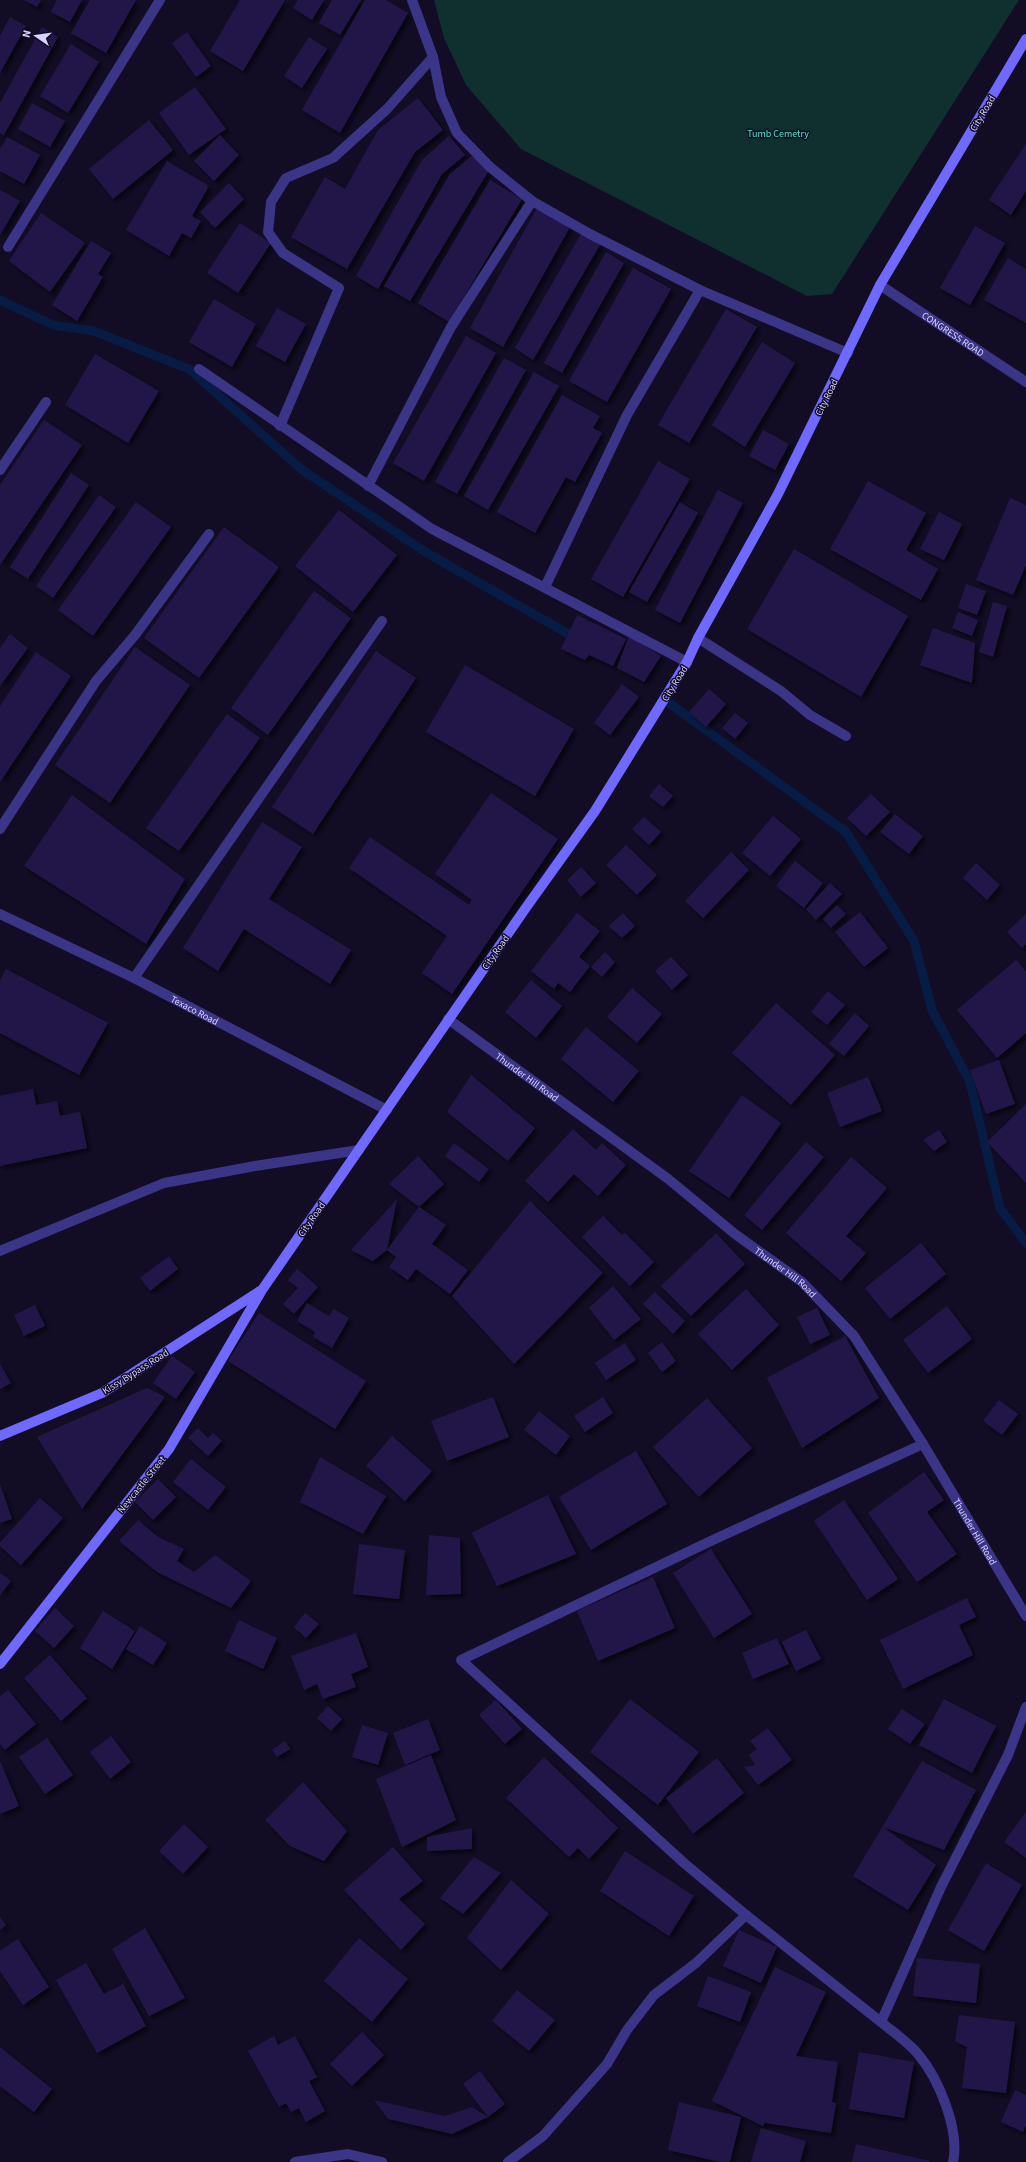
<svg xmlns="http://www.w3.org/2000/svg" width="1026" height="2162" viewBox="0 0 1026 2162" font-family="'Source Sans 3',sans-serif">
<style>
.green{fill:#10302f}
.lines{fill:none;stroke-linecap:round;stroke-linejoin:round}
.stream{stroke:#071c45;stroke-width:9}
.building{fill:#221848;filter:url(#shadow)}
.lane{stroke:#3a3587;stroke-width:10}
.street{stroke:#3a3587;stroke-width:10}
.secondary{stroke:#6f69ff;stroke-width:10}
.labels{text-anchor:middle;stroke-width:3;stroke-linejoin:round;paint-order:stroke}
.street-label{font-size:10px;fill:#d8d2ff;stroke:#120d25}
.park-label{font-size:10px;fill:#56e7c5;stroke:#120d25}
</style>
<defs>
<filter id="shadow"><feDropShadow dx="3.5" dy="3.5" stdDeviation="2" flood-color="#0009"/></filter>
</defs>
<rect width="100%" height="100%" fill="#120d25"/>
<polygon class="green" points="434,0 1019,0 832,294 807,296 521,149 466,85 444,38"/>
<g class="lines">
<g class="stream">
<polyline points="0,300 53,325 94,331 189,369 301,469 427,553 579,640"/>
<polyline points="669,703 846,832 914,941 932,1010 970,1082 1000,1208 1026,1243"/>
</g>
</g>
<g class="building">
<polygon points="24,0 41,0 37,7"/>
<polygon points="57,0 82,0 70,22 51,12"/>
<polygon points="90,0 136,0 106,53 71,33"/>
<polygon points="240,0 285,0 243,71 210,51"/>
<polygon points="298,0 324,0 312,20 293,8"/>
<polygon points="332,0 361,0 340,35 319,23"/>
<polygon points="365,0 386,0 408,13 340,133 302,110"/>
<polygon points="10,17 26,26 0,73 0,36"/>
<polygon points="42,27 58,37 4,135 0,133 0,103"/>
<polygon points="187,32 211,66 196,77 172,43"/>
<polygon points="309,37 327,49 302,88 284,76"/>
<polygon points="71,44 99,62 68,113 40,96"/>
<polygon points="195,87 226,129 189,155 159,113"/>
<polygon points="418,98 443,130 415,152 347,269 291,237 325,177 345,189 378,130"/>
<polygon points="32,103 65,121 50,147 18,129"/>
<polygon points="149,120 173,150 113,199 89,169"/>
<polygon points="220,135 239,155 214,181 194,161"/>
<polygon points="449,136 465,155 442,174 378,289 356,276 422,160"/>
<polygon points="7,137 40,155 24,184 0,171 0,149"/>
<polygon points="1026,144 1026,191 1011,215 989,200"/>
<polygon points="473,155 488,172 410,301 384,286 450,174"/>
<polygon points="167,161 209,186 192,216 201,221 191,238 182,233 169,256 126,230"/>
<polygon points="490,180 522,199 449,322 418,303"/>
<polygon points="229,183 244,199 215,228 200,212"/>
<polygon points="0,190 20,201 0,235"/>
<polygon points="537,208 570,227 503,347 470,328"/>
<polygon points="41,213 85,243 50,292 9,261"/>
<polygon points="240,223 271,243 238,293 207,273"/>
<polygon points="975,226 1005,243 970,305 940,288"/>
<polygon points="582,232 601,243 533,360 515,348"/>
<polygon points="91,241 111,253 98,274 103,277 77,321 52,305"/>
<polygon points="606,252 624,263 562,373 544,363"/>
<polygon points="1008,258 1026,269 1026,323 984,300"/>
<polygon points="633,268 671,289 607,402 569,381"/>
<polygon points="214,299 256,324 232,367 189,342"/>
<polygon points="277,308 306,324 285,362 256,346"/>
<polygon points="726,309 757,327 689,443 658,425"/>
<polygon points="466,336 496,353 424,481 393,463"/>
<polygon points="762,342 795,363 745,447 712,425"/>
<polygon points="95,354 159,391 128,443 65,405"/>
<polygon points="504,358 526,370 457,494 435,482"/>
<polygon points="534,372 559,386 488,510 464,496"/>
<polygon points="562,395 600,416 593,428 602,433 575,482 566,477 535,533 497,512"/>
<polygon points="44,420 82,445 0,565 0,485"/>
<polygon points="763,430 789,444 775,470 749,456"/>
<polygon points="658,461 690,479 623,597 591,579"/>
<polygon points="71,473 89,485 28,579 10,567"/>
<polygon points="868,481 926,513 906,550 938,569 921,600 830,549"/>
<polygon points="718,490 743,503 680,623 655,610"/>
<polygon points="99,495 116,507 53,598 36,586"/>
<polygon points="1010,498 1026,505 1026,565 1013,595 976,580"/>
<polygon points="136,502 171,527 93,636 58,610"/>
<polygon points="680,502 698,513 647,602 629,592"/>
<polygon points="339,510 397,555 353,612 295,566"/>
<polygon points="939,512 962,524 944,560 920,549"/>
<polygon points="224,527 279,567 199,678 144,638"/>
<polygon points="794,549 908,616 861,697 747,629"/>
<polygon points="966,584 986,591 977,615 958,608"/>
<polygon points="314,591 351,618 268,735 231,708"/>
<polygon points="993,602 1007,606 993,657 979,652"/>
<polygon points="958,612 978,620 972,636 952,628"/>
<polygon points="577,615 626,639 613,666 589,655 585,660 561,649"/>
<polygon points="933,628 975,643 972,683 920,665"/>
<polygon points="10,634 28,648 0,686 0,648"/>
<polygon points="629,636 661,656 644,682 617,668"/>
<polygon points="135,647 190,685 110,803 55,765"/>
<polygon points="376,651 416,678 313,834 272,807"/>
<polygon points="36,652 71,676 0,782 0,706"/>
<polygon points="465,665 574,729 535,796 426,732"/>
<polygon points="622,684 639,697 610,735 594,723"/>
<polygon points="709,689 726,704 706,727 689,712"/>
<polygon points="735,713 748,723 735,739 722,728"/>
<polygon points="227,714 260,738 179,851 146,828"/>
<polygon points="659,784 673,796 663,807 649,796"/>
<polygon points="491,793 558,839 452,994 422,973 447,936 349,868 370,837 469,905 472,900 435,874"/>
<polygon points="871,794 890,812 866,836 847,818"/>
<polygon points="72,795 185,879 146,944 24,866"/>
<polygon points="895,814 923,836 909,854 880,832"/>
<polygon points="773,816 801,839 770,876 742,853"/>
<polygon points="644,817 661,832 649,845 632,829"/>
<polygon points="262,822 302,847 269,899 351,950 330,984 244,929 218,971 183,948"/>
<polygon points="626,845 657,875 637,895 606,865"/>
<polygon points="731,852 749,870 703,918 685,901"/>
<polygon points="795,861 823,883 804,908 776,886"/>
<polygon points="976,863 1000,885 987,900 963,878"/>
<polygon points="581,867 596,883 581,897 567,880"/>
<polygon points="830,883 842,894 816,920 806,909"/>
<polygon points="837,905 846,914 831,928 823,919"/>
<polygon points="860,912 888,948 864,967 835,932"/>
<polygon points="577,913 600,931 579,957 590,966 570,992 558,983 554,989 531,971"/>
<polygon points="623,913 635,926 622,938 609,926"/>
<polygon points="1026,914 1026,944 1022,948 1007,932"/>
<polygon points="605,952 615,962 602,977 591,967"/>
<polygon points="671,957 688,975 672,990 655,971"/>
<polygon points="1016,960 1026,971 1026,1033 997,1058 957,1010"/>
<polygon points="6,969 108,1023 79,1075 0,1033 0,981"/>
<polygon points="531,980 562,1006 536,1038 505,1012"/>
<polygon points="632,988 662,1014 637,1043 607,1017"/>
<polygon points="828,991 845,1005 827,1025 811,1012"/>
<polygon points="776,1003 835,1055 791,1105 732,1053"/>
<polygon points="855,1013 869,1026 844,1056 829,1044"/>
<polygon points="586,1027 639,1071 613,1102 561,1059"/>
<polygon points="999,1060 1015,1104 986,1114 970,1070"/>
<polygon points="471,1075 535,1128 508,1161 447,1112"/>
<polygon points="868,1077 882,1111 840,1127 827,1093"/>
<polygon points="33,1089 36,1105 57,1101 60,1116 80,1112 87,1148 0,1166 0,1096"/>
<polygon points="742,1095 781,1123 729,1198 689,1171"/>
<polygon points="1026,1104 1026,1183 987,1142"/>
<polygon points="573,1129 596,1150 602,1143 626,1165 598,1196 574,1174 548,1202 525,1181"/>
<polygon points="939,1130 947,1142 934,1151 923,1140"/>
<polygon points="806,1142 824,1157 762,1230 744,1215"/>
<polygon points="454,1143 489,1169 479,1182 445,1156"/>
<polygon points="418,1156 444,1184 419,1207 389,1184"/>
<polygon points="851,1157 887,1188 846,1236 866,1253 841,1281 786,1233"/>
<polygon points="397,1199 387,1250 419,1207 446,1225 432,1244 468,1270 450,1294 416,1269 408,1280 389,1267 396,1257 387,1250 373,1261 351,1250"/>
<polygon points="530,1201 603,1273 514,1364 452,1296"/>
<polygon points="603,1216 622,1235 625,1233 654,1262 630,1286 582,1237"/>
<polygon points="716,1233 745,1264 691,1316 661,1286"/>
<polygon points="921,1243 946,1274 890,1319 865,1288"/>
<polygon points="169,1256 178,1269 150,1291 140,1278"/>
<polygon points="297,1269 318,1287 294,1314 283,1304 298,1288 288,1280"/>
<polygon points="613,1286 641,1319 614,1340 589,1308"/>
<polygon points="746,1289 779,1325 732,1370 698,1334"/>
<polygon points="655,1292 685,1321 673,1334 643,1304"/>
<polygon points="307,1303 329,1316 334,1309 349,1318 332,1348 313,1337 315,1332 297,1321"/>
<polygon points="35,1305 45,1326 24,1336 14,1315"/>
<polygon points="947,1306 972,1339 928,1373 903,1340"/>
<polygon points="817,1308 830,1335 810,1344 797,1317"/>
<polygon points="259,1313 366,1381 335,1429 228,1361"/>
<polygon points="845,1336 879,1398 802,1448 767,1378"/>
<polygon points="662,1342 676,1361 662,1372 648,1353"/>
<polygon points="625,1343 636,1360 606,1380 595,1363"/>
<polygon points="172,1356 195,1372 176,1399 153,1383"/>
<polygon points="0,1364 11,1383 0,1389"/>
<polygon points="147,1388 165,1397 82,1509 37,1437"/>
<polygon points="493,1397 509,1437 447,1461 431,1421"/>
<polygon points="603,1397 613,1413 585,1432 574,1416"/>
<polygon points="707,1398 752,1448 699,1497 653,1447"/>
<polygon points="999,1400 1018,1414 1002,1435 983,1421"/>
<polygon points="539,1411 570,1436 556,1455 524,1430"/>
<polygon points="198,1428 208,1438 213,1433 222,1441 208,1456 188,1438"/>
<polygon points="392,1436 432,1471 405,1501 366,1466"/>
<polygon points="636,1451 667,1504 591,1550 559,1497"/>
<polygon points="320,1457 386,1496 363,1534 300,1502"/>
<polygon points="191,1459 226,1487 208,1510 173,1482"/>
<polygon points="924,1472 944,1500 927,1512 957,1554 917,1582 868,1513"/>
<polygon points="158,1479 176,1497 153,1520 135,1502"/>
<polygon points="0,1484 12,1519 0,1523"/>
<polygon points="548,1495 576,1554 497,1586 472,1533"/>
<polygon points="40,1498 63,1518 21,1565 0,1546 0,1543"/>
<polygon points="844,1500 898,1579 867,1600 814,1521"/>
<polygon points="138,1520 158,1537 184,1549 177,1561 194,1572 215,1555 251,1581 231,1608 157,1572 119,1541"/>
<polygon points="429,1535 460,1538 461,1594 426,1595"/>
<polygon points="359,1544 405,1550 399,1599 353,1594"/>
<polygon points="711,1549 752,1614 714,1638 673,1573"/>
<polygon points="0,1573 11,1581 0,1595"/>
<polygon points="653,1577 675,1628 598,1661 577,1611"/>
<polygon points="967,1598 976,1617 959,1625 973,1655 903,1689 880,1640"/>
<polygon points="55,1608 74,1626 54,1648 35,1631"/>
<polygon points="103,1611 135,1631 112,1669 80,1648"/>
<polygon points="305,1613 319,1624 306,1638 294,1627"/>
<polygon points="239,1620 277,1638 263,1669 225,1651"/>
<polygon points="140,1626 167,1643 153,1665 126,1649"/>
<polygon points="806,1630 821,1659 796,1671 782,1642"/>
<polygon points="356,1633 368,1667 351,1674 356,1687 323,1699 317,1684 304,1690 291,1656"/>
<polygon points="777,1638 789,1664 753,1679 742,1653"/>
<polygon points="50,1655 87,1698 61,1721 24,1678"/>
<polygon points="8,1690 36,1724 5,1750 0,1744 0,1696"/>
<polygon points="630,1699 699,1752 658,1805 590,1752"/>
<polygon points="944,1699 996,1726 972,1773 919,1745"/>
<polygon points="496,1700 522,1729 505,1744 479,1715"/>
<polygon points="328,1706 342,1719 331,1731 317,1718"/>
<polygon points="902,1709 925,1724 910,1744 888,1729"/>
<polygon points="428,1719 440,1750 405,1765 393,1733"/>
<polygon points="362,1725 388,1733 378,1765 352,1757"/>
<polygon points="768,1728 792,1760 758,1785 744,1767 755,1765 749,1755 757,1749 750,1741"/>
<polygon points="111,1736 131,1762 110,1779 90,1752"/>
<polygon points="47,1738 73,1775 45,1794 19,1757"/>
<polygon points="285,1741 290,1749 277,1757 272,1750"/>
<polygon points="431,1755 456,1820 402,1847 376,1779"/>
<polygon points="544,1757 618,1828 589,1859 578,1848 569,1857 506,1798"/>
<polygon points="717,1758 744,1793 693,1834 666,1798"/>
<polygon points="0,1761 19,1806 0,1814"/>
<polygon points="922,1761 976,1790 944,1850 883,1827 936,1865 908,1910 853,1876"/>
<polygon points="303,1782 347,1831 324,1861 290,1846 265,1820"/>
<polygon points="1026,1812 1026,1858 1004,1842"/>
<polygon points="184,1824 208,1847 183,1874 159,1851"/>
<polygon points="472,1828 472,1849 427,1851 427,1837"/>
<polygon points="393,1847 423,1881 399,1899 425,1924 401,1950 344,1890"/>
<polygon points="625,1851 694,1896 669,1936 600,1891"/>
<polygon points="474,1857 501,1873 463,1914 440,1898"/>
<polygon points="986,1863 1022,1885 984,1951 948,1930"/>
<polygon points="511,1880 549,1914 501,1970 467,1938"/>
<polygon points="0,1917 6,1925 0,1930"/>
<polygon points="145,1928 185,1998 149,2016 112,1949"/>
<polygon points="739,1930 777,1947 761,1983 723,1966"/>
<polygon points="359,1938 408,1979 372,2022 324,1981"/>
<polygon points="18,1939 49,1987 23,2005 0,1971 0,1951"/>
<polygon points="917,1958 980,1964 976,2003 913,1996"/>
<polygon points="86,1963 104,1994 123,1984 146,2026 97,2053 56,1980"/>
<polygon points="775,1967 826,1992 796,2056 838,2062 832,2102 836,2103 831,2133 765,2123 763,2126 712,2101"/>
<polygon points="708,1976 751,1992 740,2022 697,2006"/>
<polygon points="517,1990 555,2020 529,2051 492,2021"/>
<polygon points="959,2015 1015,2022 1006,2093 962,2088 967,2047 955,2041"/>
<polygon points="362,2032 384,2055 352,2086 330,2064"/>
<polygon points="274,2036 278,2045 295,2036 317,2077 309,2081 325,2111 306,2122 299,2108 291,2112 286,2103 279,2107 248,2051"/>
<polygon points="0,2047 52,2089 34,2112 0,2086"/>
<polygon points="859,2052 914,2062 904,2118 849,2109"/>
<polygon points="480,2071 505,2104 488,2117 463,2084"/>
<polygon points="1015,2090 1026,2095 1026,2125 1023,2132 1001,2122"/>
<polygon points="374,2100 445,2116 472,2107 488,2117 452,2134 388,2119"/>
<polygon points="679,2102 741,2117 730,2162 720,2162 668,2150"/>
<polygon points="761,2128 806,2141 800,2162 751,2162"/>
<polygon points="856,2144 930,2161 930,2162 852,2162"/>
</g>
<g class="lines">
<g class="lane">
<polyline points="698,638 781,691 810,715 846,736"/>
<polyline points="0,1251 164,1183 255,1166 359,1150"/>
</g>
<g class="street">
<polyline points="412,0 433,57 441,97 457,133 490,167 532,201 590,234 700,290 848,353"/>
<polyline points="8,247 160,0"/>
<path id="s1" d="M880,285L1026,382"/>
<polyline points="199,369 432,529 687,662"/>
<polyline points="280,426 339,288 283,253 268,232 271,202 286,178 333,158 387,109 433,57"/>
<polyline points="0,470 46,402"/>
<polyline points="368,486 451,327 532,201"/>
<polyline points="545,587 627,415 700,290"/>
<polyline points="0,829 96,681 135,635 209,534"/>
<path id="s2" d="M0,914L134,978L387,1110"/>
<polyline points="134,978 382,621"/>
<path id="s3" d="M448,1019L667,1178L735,1234L802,1282L854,1336L923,1444L1026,1616"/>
<polyline points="881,2022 746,1915 684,1863 461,1660 715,1539 923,1444"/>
<polyline points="295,2162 348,2154 382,2162"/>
<polyline points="508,2162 543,2136 607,2064 627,2030 654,1995 696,1963 746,1915"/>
<path d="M953,2162C960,2130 939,2079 918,2054C908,2042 893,2032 881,2022L941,1887L1008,1755L1026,1707"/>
</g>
<g class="secondary">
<polyline points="0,1436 102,1393 260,1291"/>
<polyline points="0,1664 169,1449 262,1290 525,909 595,811 687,662 698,638 778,494 880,285 1026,39"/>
</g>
</g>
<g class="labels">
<g class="street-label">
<text transform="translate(982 113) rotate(-59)" y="4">City Road</text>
<text dy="4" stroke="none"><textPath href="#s1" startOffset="88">CONGRESS ROAD</textPath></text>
<text transform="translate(826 397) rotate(-64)" y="4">City Road</text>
<text transform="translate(674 683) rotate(-58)" y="4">City Road</text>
<text transform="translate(495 952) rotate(-55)" y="4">City Road</text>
<text dy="4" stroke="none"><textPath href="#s2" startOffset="217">Texaco Road</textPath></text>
<text dy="4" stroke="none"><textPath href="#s3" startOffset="98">Thunder Hill Road</textPath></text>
<text transform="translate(311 1219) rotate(-55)" y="4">City Road</text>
<text dy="4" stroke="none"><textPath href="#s3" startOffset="422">Thunder Hill Road</textPath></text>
<text transform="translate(135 1371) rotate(-32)" y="4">Kissy Bypass Road</text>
<text transform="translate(141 1484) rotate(-51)" y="4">Newcastle Street</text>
<text dy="4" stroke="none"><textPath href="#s3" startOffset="746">Thunder Hill Road</textPath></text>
</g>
<g class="park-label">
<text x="778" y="137">Tumb Cemetry</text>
</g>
</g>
<g transform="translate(36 36) rotate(283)" stroke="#120d25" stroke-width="3" paint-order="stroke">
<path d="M0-3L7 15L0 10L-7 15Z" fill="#d8d2ff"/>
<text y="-6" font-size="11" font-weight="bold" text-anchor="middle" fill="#d8d2ff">N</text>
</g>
</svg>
